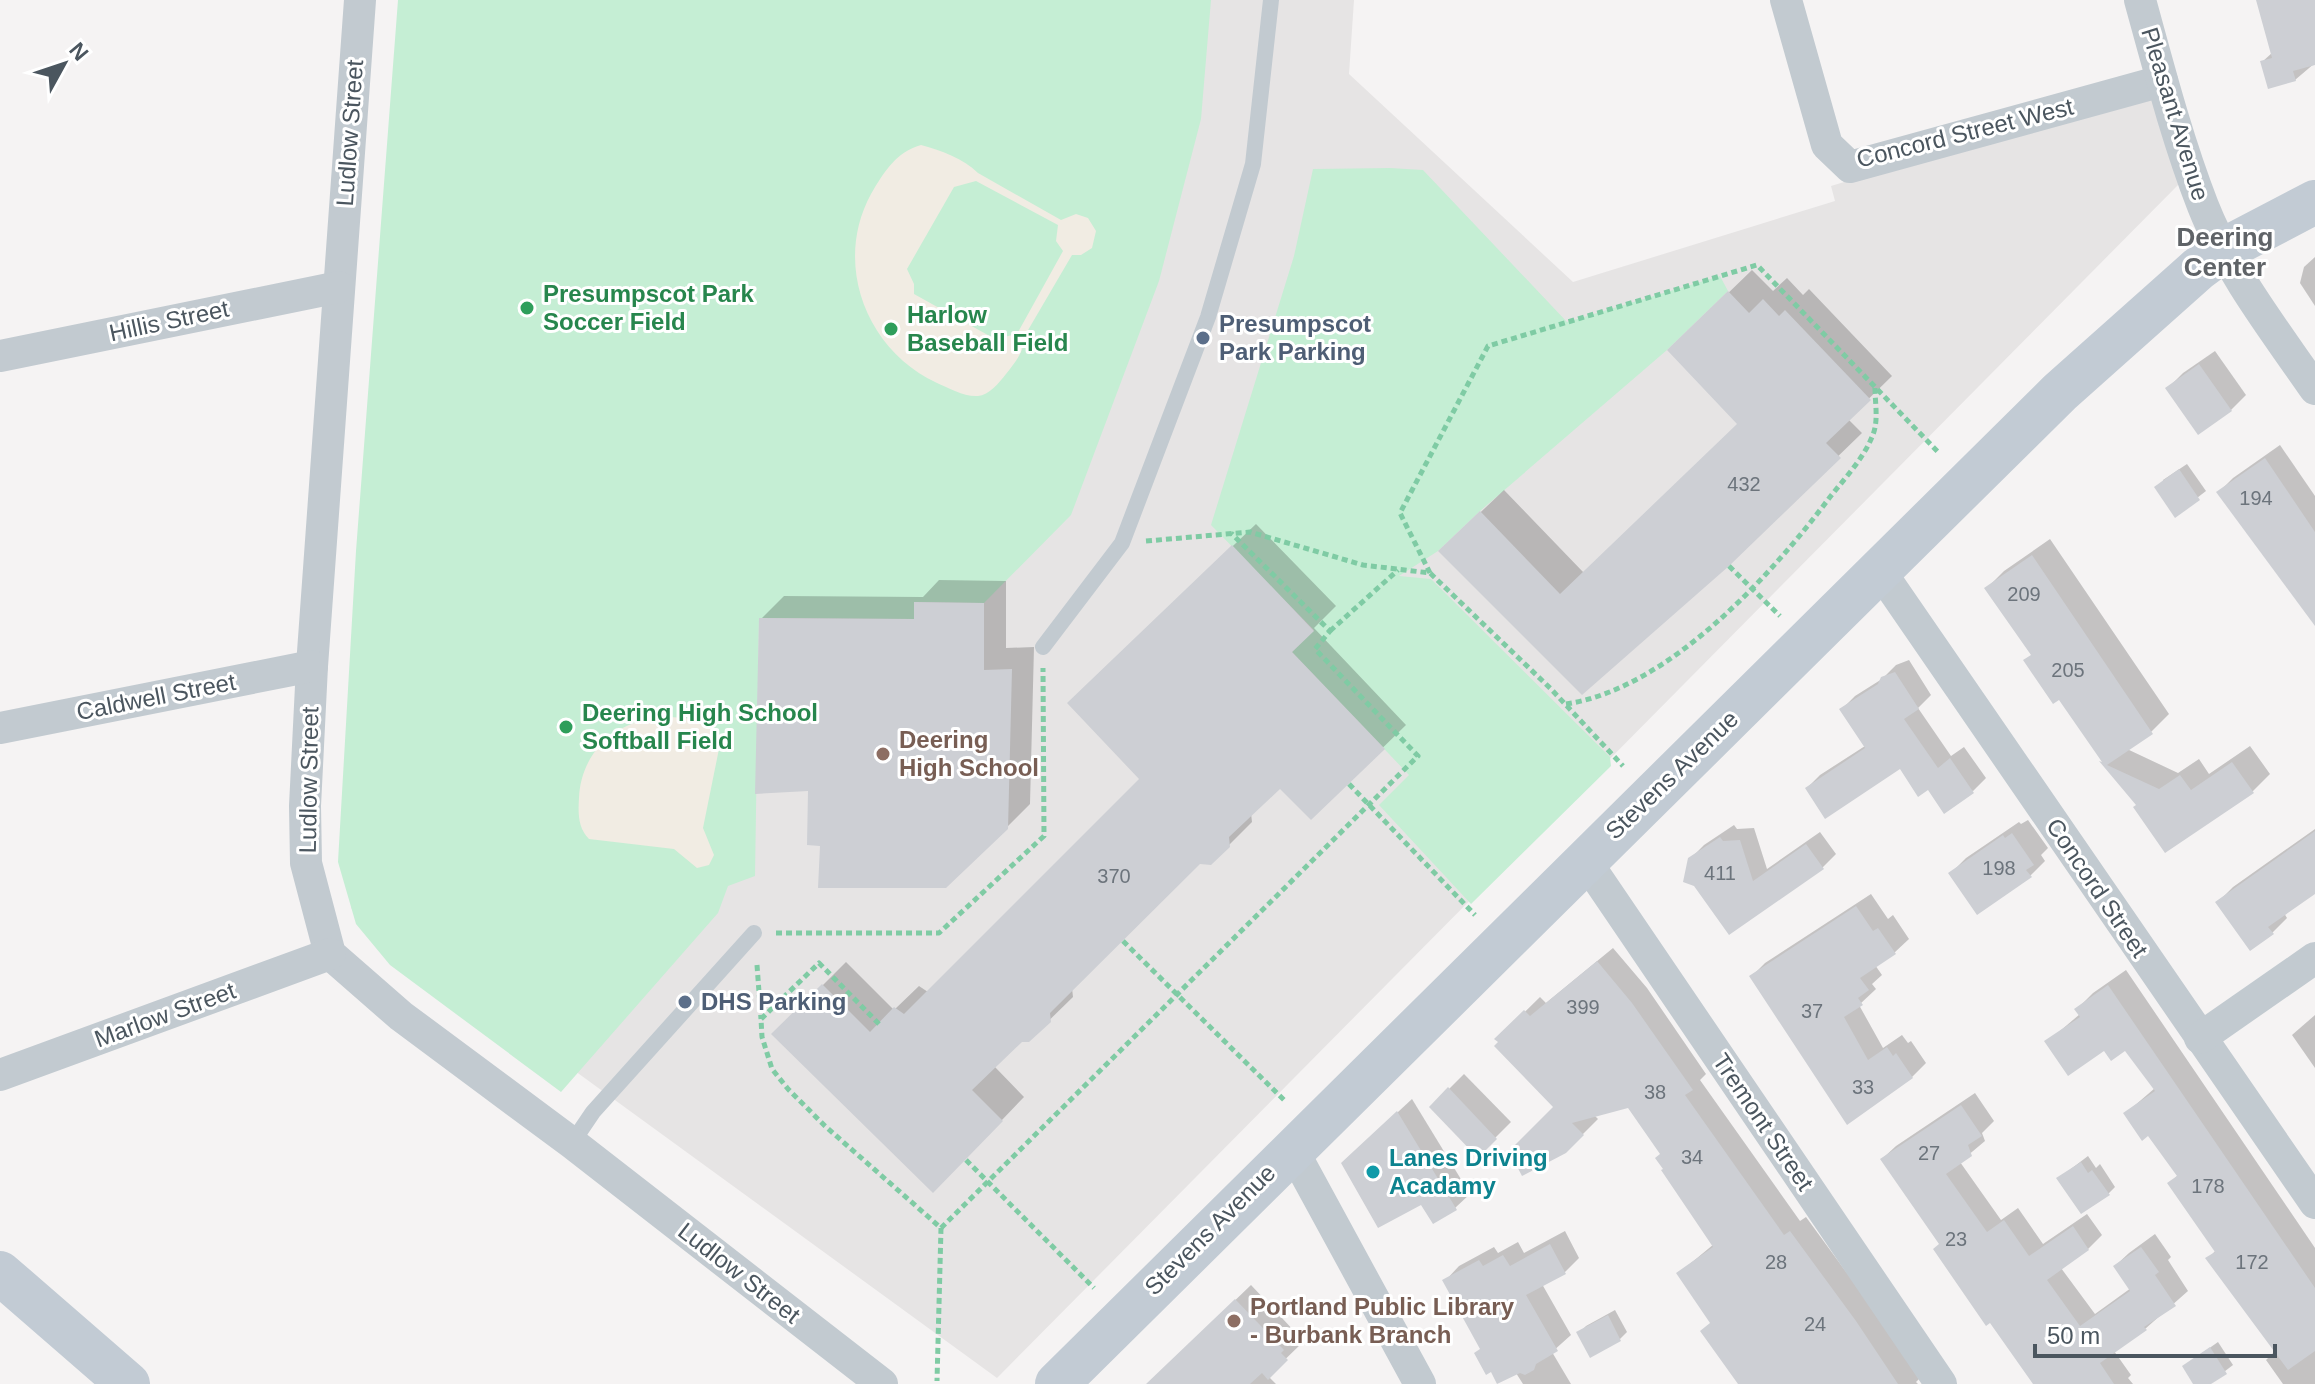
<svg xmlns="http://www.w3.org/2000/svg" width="2315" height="1384" viewBox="0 0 2315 1384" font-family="Arial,sans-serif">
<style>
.education{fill:#e6e4e4}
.green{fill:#c5eed4}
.sand{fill:#f1ece3;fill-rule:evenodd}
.shadow{fill:#0003}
.building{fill:#cdcfd4}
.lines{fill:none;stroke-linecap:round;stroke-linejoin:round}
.path{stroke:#7fcba4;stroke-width:5;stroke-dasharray:6 4;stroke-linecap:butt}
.service{stroke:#c2cad0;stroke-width:16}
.minor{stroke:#c2cad0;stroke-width:32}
.secondary{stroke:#c2cbd4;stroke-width:44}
.leisure-dot{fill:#2e9e5b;stroke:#fff;stroke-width:3}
.service-dot{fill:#5c6f8a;stroke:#fff;stroke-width:3}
.education-dot{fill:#8d6e63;stroke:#fff;stroke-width:3}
.culture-dot{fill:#0f9aa8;stroke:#fff;stroke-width:3}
.labels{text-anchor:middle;stroke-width:6;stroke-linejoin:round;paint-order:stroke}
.number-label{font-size:20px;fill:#6c747c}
.street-label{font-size:24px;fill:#4b565f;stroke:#fff}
.leisure-label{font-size:24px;font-weight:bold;fill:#27864d;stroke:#fff;text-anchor:start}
.service-label{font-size:24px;font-weight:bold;fill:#4e5e75;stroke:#fff;text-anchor:start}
.education-label{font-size:24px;font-weight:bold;fill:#785e54;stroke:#fff;text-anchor:start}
.culture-label{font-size:24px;font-weight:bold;fill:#0d838f;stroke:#fff;text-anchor:start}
.neighbourhood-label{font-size:26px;font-weight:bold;fill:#5f6367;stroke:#fff}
</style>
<rect width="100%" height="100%" fill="#f5f3f3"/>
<polygon class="education" points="404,0 1354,0 1349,74 1573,282 1835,201 1831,186 2150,89 2179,184 997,1378 351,908"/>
<g class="green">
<polygon points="398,0 1211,0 1201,119 1159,281 1071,515 984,603 915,602 914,619 759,618 755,876 728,886 718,913 561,1092 390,965 356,924 338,862 356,551"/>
<polygon points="1390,168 1423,170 1567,322 1720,276 1728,291 1667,350 1480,511 1438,551 1399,576 1431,579 1610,757 1611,766 1471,904 1379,805 1409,775 1292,652 1314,630 1211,525 1294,256 1313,169"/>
</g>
<g class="sand">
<path d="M921,145C942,151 963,158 978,173L1061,220L1076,214L1088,218L1096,231L1092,248L1081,255H1072L1024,337C1024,353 1015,362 1006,374C999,383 989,395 978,396C964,397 949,388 937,383C866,350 833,264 871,194C884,172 896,152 921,145ZM976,181L1058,225L1056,241L1063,251L1017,334L995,339L914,294V284L907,269L954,187Z"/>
<path d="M666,717C686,718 712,718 721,739L703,828L714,855L709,865L697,868L674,849L589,839C578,828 578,813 579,798C581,750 619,718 666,717Z"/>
</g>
<g class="shadow">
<polygon points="2258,0 2315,0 2315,63 2295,80 2262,62 2273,52"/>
<polygon points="2315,257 2315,306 2300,283 2304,267"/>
<polygon points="1752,270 1773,291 1787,278 1803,295 1809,289 1892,376 1848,419 1862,433 1727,564 1582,692 1464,528 1504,490 1584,573 1739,424 1692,328"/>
<polygon points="2215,351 2246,395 2231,410 2168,388 2183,373"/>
<polygon points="2280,445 2315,496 2315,623 2219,492 2233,478"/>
<polygon points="2187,464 2206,491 2175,515 2163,480"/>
<polygon points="1256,524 1336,606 1314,628 1406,725 1311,818 1280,786 1251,813 1252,822 1229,845 1199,862 1072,988 1073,997 1029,1040 1021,1040 994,1066 1024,1097 956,1168 774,1034 846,962 894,1010 919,986 928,992 1142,779 1092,680"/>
<polygon points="2050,539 2169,714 2151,732 2127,749 2178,773 2199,759 2209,774 2250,746 2270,774 2253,791 2138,805 2102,761 2033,654 1987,588 2004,571"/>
<polygon points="939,580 1006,581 1006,648 1034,647 1030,804 1006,828 822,844 810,789 761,619 784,596 923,597"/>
<polygon points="1909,660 1931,695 1918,708 1951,756 1964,747 1986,778 1973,791 1900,766 1807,788 1820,775 1865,746 1842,709 1855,696 1882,679 1896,665"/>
<polygon points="2028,820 2048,848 2041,855 2045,861 2030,876 1951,873 1966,858 2019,822 2021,824"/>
<polygon points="1734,825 1737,829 1754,828 1767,869 1820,832 1836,854 1822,868 1729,932 1690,859 1704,845"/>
<polygon points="2315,829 2315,892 2284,913 2287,918 2272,933 2218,902 2233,887"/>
<polygon points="1871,894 1888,919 1893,915 1909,939 1894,953 1875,965 1882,975 1872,984 1876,989 1859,1005 1883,1048 1902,1035 1908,1043 1911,1041 1926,1063 1912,1077 1848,1122 1751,977 1765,963"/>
<polygon points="1613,948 1647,988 1706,1074 1700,1080 1800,1221 1806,1217 1871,1306 1919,1379 1916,1382 1918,1384 1740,1384 1712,1322 1679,1273 1714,1244 1662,1153 1629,1105 1594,1115 1598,1119 1565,1152 1556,1107 1497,1039 1540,997 1546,1003"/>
<polygon points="2126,970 2315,1248 2315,1384 2283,1384 2266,1360 2275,1351 2208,1259 2216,1250 2170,1183 2179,1174 2149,1134 2126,1113 2155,1088 2126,1049 2047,1042 2080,1014 2077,1009 2093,993"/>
<polygon points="2315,1015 2315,1068 2292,1035"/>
<polygon points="1464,1074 1511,1122 1478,1155 1431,1107"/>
<polygon points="1975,1093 1994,1121 1982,1133 1985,1141 1960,1162 2001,1220 2018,1208 2043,1244 2087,1214 2102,1235 2088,1249 2061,1268 2095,1314 2131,1288 2115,1266 2129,1253 2155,1234 2171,1257 2168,1260 2188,1291 2145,1329 2114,1351 2131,1375 2128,1378 2133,1384 2035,1384 1882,1159 1896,1146"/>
<polygon points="1412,1099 1470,1194 1455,1208 1422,1202 1358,1149"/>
<polygon points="2088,1156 2096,1168 2100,1164 2115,1187 2108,1194 2059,1178"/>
<polygon points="1565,1231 1579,1258 1565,1272 1542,1284 1571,1335 1552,1352 1571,1384 1523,1384 1516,1373 1482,1348 1445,1281 1459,1266 1494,1247 1498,1253 1518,1242 1524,1253"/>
<polygon points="1251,1285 1297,1334 1295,1336 1301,1344 1268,1376 1276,1384 1148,1384"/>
<polygon points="1615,1310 1627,1332 1620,1339 1579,1333 1586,1326"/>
<polygon points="2218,1342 2233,1365 2208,1384 2196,1384 2184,1366"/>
</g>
<g class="building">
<polygon points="2256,0 2315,0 2315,65 2293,71 2296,81 2268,89 2260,61 2272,58"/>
<polygon points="1728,291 1749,313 1763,299 1779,316 1785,310 1871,400 1826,443 1841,458 1729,566 1582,695 1438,551 1480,511 1560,594 1737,424 1667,350"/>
<polygon points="2199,364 2232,411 2198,435 2165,388"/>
<polygon points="2265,458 2315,532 2315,626 2216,492"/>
<polygon points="2179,469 2200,500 2175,518 2154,487"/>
<polygon points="1232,545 1314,631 1292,652 1385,749 1311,820 1280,789 1229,837 1230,847 1211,865 1200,864 1050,1013 1051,1022 1029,1042 1022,1042 972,1090 1003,1121 933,1193 771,1034 822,984 870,1032 894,1007 904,1014 1139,779 1067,703"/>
<polygon points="2032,555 2153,734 2107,765 2159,789 2180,775 2191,790 2232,762 2254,793 2165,853 2133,807 2136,805 2099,761 2102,762 2059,700 2053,704 2023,660 2031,655 1984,588"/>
<polygon points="914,602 984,603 984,670 1012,669 1008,829 946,888 818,888 820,846 807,845 808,791 755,794 759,618 914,619"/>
<polygon points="1895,672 1919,709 1904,719 1938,768 1950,758 1974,793 1944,814 1928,790 1918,797 1900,769 1825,819 1805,788 1865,748 1839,709 1878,684 1881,677"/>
<polygon points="2315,831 2315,894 2268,927 2274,934 2250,951 2215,902"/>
<polygon points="2012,833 2034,865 2026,870 2032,877 1977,915 1948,873 2003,835 2005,838"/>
<polygon points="1720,837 1723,841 1740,840 1753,881 1806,844 1824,869 1729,935 1694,886 1683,882 1688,858"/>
<polygon points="1856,906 1873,931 1878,928 1896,954 1860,978 1869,990 1858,998 1863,1005 1844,1017 1868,1060 1887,1047 1893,1056 1896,1053 1913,1078 1847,1125 1749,976"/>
<polygon points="1597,961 1632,1003 1693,1090 1685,1095 1784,1235 1790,1231 1856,1321 1898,1384 1738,1384 1700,1331 1710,1323 1676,1273 1713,1247 1661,1170 1663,1169 1655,1158 1660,1154 1628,1108 1572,1123 1584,1135 1566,1153 1522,1176 1509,1151 1553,1107 1494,1046 1498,1042 1494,1039 1524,1010 1530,1016"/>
<polygon points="2108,985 2315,1288 2315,1351 2288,1370 2205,1258 2215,1252 2167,1183 2177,1176 2148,1136 2142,1141 2123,1113 2155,1091 2125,1051 2111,1061 2104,1051 2068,1076 2044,1041 2080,1017 2074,1009"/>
<polygon points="1448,1087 1497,1139 1478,1158 1429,1107"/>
<polygon points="1961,1105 1982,1136 1968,1145 1972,1156 1946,1174 1987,1232 2004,1220 2029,1256 2073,1226 2089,1250 2047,1280 2080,1326 2130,1291 2113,1266 2141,1247 2159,1272 2155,1275 2176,1306 2144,1327 2147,1330 2100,1363 2114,1384 2033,1384 1990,1323 1986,1326 1933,1249 1939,1244 1880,1159"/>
<polygon points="1397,1111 1457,1210 1433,1224 1421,1205 1378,1228 1341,1163"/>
<polygon points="2081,1162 2088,1173 2092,1170 2110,1195 2081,1214 2056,1178"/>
<polygon points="1550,1244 1566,1274 1526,1295 1558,1351 1536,1364 1534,1370 1525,1375 1520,1373 1497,1384 1491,1372 1486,1375 1474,1353 1480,1349 1442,1280 1479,1260 1483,1266 1503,1255 1510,1266"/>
<polygon points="1235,1299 1284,1350 1281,1353 1288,1360 1268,1380 1262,1373 1250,1384 1146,1384"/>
<polygon points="1608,1315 1621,1341 1590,1358 1576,1332"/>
<polygon points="2210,1347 2227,1374 2211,1384 2193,1384 2182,1366"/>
</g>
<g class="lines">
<g class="path">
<polyline points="1146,541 1250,532 1363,565 1430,573 1551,689 1623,766"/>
<polyline points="1729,566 1780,616"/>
<polyline points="1430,573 1400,513 1488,346 1757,265 1940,454"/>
<polyline points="1330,631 1398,570"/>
<path d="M1566,704C1668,689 1771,576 1830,497C1845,478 1863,459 1872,437C1879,422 1875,404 1875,388"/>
<polyline points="1349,784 1475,915"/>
<polyline points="776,933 939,933 1044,836 1043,668"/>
<polyline points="1123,941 1285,1101"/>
<polyline points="757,965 761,1019"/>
<polyline points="879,1024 819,963 761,1019 762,1037 772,1069 788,1089 825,1126 941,1228 937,1381"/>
<polyline points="966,1160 1094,1288"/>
<polyline points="941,1228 1418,756 1315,649 1330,631 1231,533"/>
</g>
<g class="service">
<polyline points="1043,647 1122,543 1208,317 1253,164 1271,0"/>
<polyline points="572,1143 593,1112 754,933"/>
</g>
<g class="minor">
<polyline points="360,0 312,666 305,806 306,863 330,954 401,1016 572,1143 882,1384"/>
<polyline points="1786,0 1827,145 1850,167 2162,81"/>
<path d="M2140,0C2159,69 2177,139 2203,206C2229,272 2275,331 2315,389"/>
<polyline points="0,356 339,287"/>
<polyline points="1880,571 2315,1203"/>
<polyline points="0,728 312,666"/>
<polyline points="1585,860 1941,1384"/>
<polyline points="2200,1038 2315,958"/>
<polyline points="0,1075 330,954"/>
<polyline points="1292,1149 1420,1384"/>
</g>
<g class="secondary">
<polyline points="0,1273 128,1384"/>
<polyline points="1057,1384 2060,392 2198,269 2225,249 2315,202"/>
</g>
</g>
<g class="leisure-dot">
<circle cx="527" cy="308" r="8"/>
<circle cx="891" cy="329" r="8"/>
<circle cx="566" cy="727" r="8"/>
</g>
<g class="service-dot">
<circle cx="1203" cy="338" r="8"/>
<circle cx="685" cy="1002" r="8"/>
</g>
<g class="education-dot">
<circle cx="883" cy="754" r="8"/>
<circle cx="1234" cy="1321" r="8"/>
</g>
<circle class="culture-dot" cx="1373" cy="1172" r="8"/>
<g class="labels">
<g class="number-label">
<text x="1744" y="491">432</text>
<text x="2256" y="505">194</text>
<text x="2024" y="601">209</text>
<text x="2068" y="677">205</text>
<text x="1999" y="875">198</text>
<text x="1720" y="880">411</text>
<text x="1114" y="883">370</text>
<text x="1583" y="1014">399</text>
<text x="1812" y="1018">37</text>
<text x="1863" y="1094">33</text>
<text x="1655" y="1099">38</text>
<text x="1929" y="1160">27</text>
<text x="1692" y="1164">34</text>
<text x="2208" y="1193">178</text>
<text x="1956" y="1246">23</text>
<text x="1776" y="1269">28</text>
<text x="2252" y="1269">172</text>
<text x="1815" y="1331">24</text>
</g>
<g class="street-label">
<text transform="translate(2175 114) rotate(73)" y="8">Pleasant Avenue</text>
<text transform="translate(350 133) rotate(-86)" y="8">Ludlow Street</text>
<text transform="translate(1965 133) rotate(-14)" y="8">Concord Street West</text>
<text transform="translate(169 321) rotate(-12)" y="8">Hillis Street</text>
<text transform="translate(156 697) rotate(-11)" y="8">Caldwell Street</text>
<text transform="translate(1672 775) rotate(-44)" y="8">Stevens Avenue</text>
<text transform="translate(309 780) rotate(-89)" y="8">Ludlow Street</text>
<text transform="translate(2097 888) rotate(56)" y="8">Concord Street</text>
<text transform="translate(165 1015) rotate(-20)" y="8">Marlow Street</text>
<text transform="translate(1763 1122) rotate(56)" y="8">Tremont Street</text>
<text transform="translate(1210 1230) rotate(-45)" y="8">Stevens Avenue</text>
<text transform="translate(739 1273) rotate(38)" y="8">Ludlow Street</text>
</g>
<g class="leisure-label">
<text x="543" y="302">Presumpscot Park<tspan x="543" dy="28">Soccer Field</tspan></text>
<text x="907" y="323">Harlow<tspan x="907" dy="28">Baseball Field</tspan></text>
<text x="582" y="721">Deering High School<tspan x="582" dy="28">Softball Field</tspan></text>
</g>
<g class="service-label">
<text x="1219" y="332">Presumpscot<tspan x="1219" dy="28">Park Parking</tspan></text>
<text x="701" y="1010">DHS Parking</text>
</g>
<g class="education-label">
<text x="899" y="748">Deering<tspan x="899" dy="28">High School</tspan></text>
<text x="1250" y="1315">Portland Public Library<tspan x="1250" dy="28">- Burbank Branch</tspan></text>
</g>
<g class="culture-label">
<text x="1389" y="1166">Lanes Driving<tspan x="1389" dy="28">Acadamy</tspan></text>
</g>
<g class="neighbourhood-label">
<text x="2225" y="246">Deering<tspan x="2225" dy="30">Center</tspan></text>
</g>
</g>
<g transform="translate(64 64) rotate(50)" stroke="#ffffff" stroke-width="6" paint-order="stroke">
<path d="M0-6L14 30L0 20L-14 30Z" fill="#4b565f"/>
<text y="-12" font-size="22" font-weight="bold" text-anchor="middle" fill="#4b565f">N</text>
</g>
<path d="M2035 1344v12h240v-12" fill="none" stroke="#4b565f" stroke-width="4"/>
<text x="2047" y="1344" font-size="24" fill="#4b565f" stroke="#ffffff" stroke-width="6" paint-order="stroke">50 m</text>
</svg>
